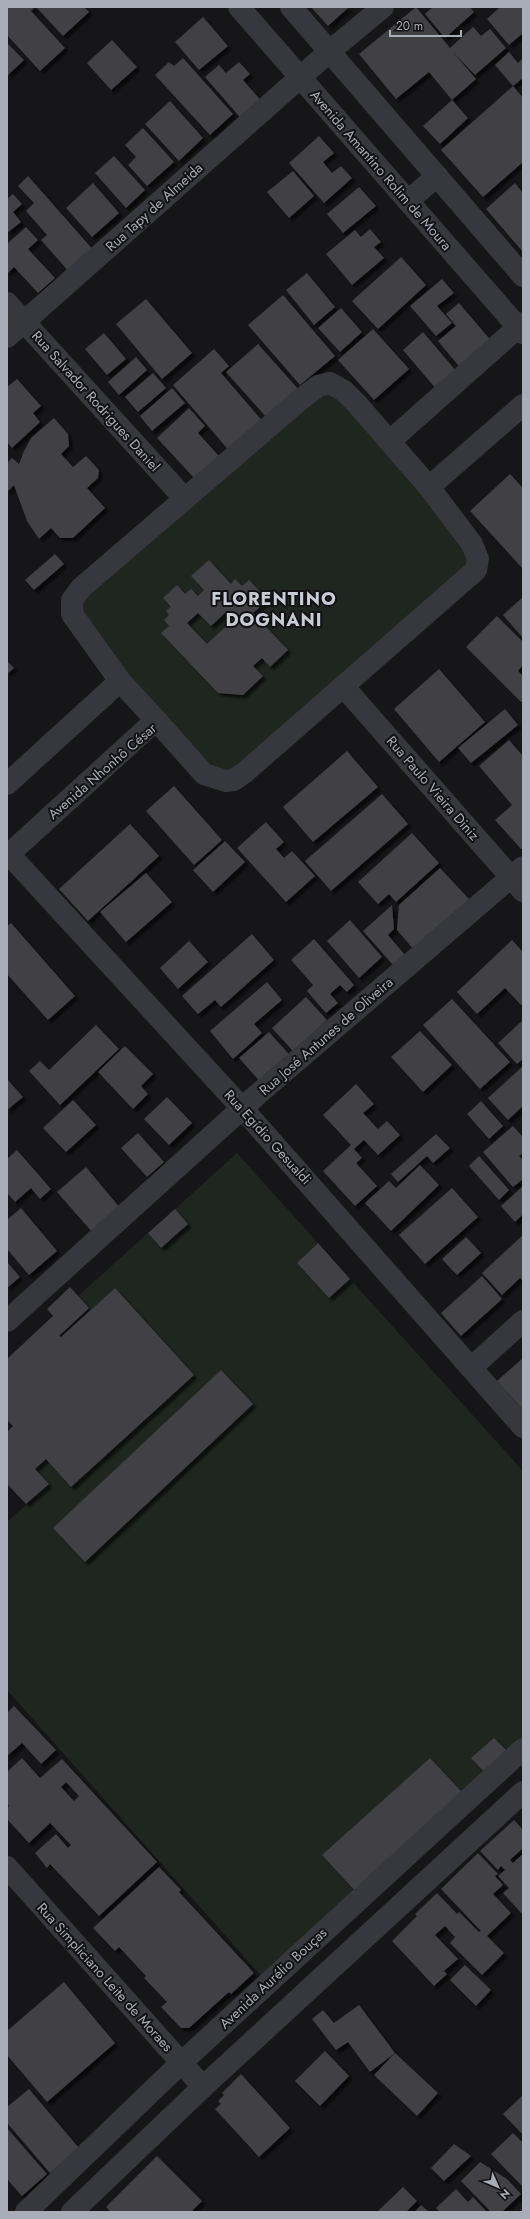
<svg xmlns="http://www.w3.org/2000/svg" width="530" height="2219" viewBox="0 0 530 2219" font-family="Jost,sans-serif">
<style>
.green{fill:#1e261f}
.building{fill:#404145;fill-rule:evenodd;filter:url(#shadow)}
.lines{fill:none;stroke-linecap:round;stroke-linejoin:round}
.minor{stroke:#37383d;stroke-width:22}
.labels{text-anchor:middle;stroke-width:4;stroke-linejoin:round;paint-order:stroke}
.street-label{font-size:14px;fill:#a8adb8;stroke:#111113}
.district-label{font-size:18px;font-weight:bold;letter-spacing:1px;fill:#c9ccd4;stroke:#111113}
</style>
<defs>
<filter id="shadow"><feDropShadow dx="3.5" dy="3.5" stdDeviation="1" flood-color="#0009"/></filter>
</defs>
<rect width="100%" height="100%" fill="#161618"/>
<g class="green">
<polygon points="330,383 478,559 226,781 196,765 72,600"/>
<polygon points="237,1153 318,1243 297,1263 329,1298 350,1279 523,1471 523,1740 509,1753 494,1738 472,1758 486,1774 464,1794 430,1758 323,1855 357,1894 264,1979 7,1690 7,1522 49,1484 35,1469 46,1459 71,1486 193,1375 115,1288 61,1337 59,1336 89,1308 78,1296 148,1233 161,1248 188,1224 175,1209"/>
</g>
<g class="building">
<polygon points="7,7 35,7 31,11 65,48 40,71 7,35"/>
<polygon points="36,7 84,7 89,12 63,36"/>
<polygon points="311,7 349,7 328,26"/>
<polygon points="416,7 450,48 473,27 481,36 490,29 506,48 475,75 452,51 476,79 452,100 429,72 396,99 359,54"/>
<polygon points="433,7 470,7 474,12 445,38 425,14"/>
<polygon points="497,7 523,7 523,33 509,45 487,19 499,8"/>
<polygon points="203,17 228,46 199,70 175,42"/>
<polygon points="112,40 137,67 111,90 87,63"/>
<polygon points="7,43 24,60 7,76"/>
<polygon points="509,52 518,63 523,58 523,78 513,86 495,65"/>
<polygon points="183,58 233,114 210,135 155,75 169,62 174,66"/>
<polygon points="239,62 250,74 243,80 265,105 245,123 205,77 219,65 226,73"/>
<polygon points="513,86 523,98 523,162 483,197 441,150"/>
<polygon points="452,100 468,118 440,144 423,126"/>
<polygon points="170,101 203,138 179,161 145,124"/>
<polygon points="143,128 174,162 147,186 128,165 136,157 125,145"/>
<polygon points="319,136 334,153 323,162 332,173 341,166 352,178 324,203 289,163"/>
<polygon points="114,156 145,190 126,208 95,173"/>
<polygon points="293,171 314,196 289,218 267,192"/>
<polygon points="28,176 95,252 71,274 41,240 47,235 26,211 34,203 18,186"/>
<polygon points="93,183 119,213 92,237 66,208"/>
<polygon points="515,183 523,193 523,252 486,209"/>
<polygon points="359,187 376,206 343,233 327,214"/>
<polygon points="13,194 22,204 13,212 21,222 7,233 7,199"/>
<polygon points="26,227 38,240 28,249 55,278 38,293 14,267 7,274 7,244"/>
<polygon points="370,229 381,242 374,247 384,258 352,285 326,254 355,230 361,237"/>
<polygon points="401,257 426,285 378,329 352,301"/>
<polygon points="307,273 335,307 314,325 286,290"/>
<polygon points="442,279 454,293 437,306 452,323 436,336 410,306"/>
<polygon points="283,295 335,356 300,385 248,325"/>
<polygon points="146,299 192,353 162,379 116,324"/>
<polygon points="459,303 494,344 463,371 438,341 456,326 446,314"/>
<polygon points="341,308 362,332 340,352 318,328"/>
<polygon points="373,329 409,369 374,400 338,360"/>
<polygon points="423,332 457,372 437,390 403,350"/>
<polygon points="104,333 126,359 107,375 85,349"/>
<polygon points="258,344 299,390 267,418 226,372"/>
<polygon points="214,349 229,366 221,373 265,424 231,453 173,385"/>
<polygon points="136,357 147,370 119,395 108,382"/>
<polygon points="153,373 166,388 138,412 125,397"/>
<polygon points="17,379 41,406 33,413 40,422 12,448 7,442 7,387"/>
<polygon points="172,388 185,403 152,431 140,416"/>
<polygon points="189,408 205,426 198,433 220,457 195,479 157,438"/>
<polygon points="54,418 68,434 69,446 61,454 73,467 86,456 99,470 98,478 87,488 105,508 73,538 60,538 51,528 39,539 27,521 14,485 7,492 7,463 12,458 19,464 24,451 31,438"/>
<polygon points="510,474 523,488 523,569 470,511"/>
<polygon points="55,554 64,564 34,590 25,580"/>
<path d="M209,560L231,584L235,579L242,586L249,580L268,600L253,613L288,650L270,667L262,658L253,666L263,676L243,695L218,693L161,633L169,626L164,620L169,615L166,611L171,607L163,598L177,585L185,594L191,589L198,596L204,590L191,576ZM227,611L234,619L207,644L187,623L198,613L211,626Z"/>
<polygon points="523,597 523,638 503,615"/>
<polygon points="497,616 523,642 523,665 518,671 523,676 523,700 521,702 466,647"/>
<polygon points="7,661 14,668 7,674"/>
<polygon points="439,669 485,722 439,762 394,709"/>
<polygon points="505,709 518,725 471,763 458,748"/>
<polygon points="509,740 523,756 523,848 521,849 495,820 512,805 479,766"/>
<polygon points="347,751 378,787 313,842 283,807"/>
<polygon points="174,786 222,840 194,865 146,811"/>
<polygon points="382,794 408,824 331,891 305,861"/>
<polygon points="266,822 284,842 276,849 284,858 292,851 315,876 286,902 237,848"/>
<polygon points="130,824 159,856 88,921 59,889"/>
<polygon points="412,833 439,863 396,902 389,894 378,904 358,882"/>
<polygon points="225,841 245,862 213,892 193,870"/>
<polygon points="440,868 470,900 414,950 397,930 399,905"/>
<polygon points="146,873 172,902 126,942 100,912"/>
<polygon points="392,905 394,929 388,935 406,956 394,966 363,931"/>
<polygon points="350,920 382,957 359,978 327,941"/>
<polygon points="11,923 75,996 48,1020 7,974 7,926"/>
<polygon points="252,934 274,960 221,1007 215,1000 198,1014 182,996"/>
<polygon points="314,939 354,985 347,992 340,985 330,994 338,1003 326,1013 307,991 313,985 291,960"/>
<polygon points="512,940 523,952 523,1003 521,1005 505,988 477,1014 457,992"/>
<polygon points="189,941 208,962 178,989 160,968"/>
<polygon points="267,982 282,1000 254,1024 262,1033 233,1059 210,1031"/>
<polygon points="306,997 327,1020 293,1051 272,1028"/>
<polygon points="452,999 510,1062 480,1089 423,1025"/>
<polygon points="523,1020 523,1059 517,1064 498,1043"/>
<polygon points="96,1025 119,1049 60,1105 29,1071 40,1061 49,1070"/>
<polygon points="420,1031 452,1065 423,1092 391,1057"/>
<polygon points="269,1032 294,1060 264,1086 239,1058"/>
<polygon points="125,1046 153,1074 141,1086 148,1094 133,1109 98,1072"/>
<polygon points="523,1066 523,1106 508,1120 488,1098"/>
<polygon points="7,1079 23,1097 7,1110"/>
<polygon points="356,1084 374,1104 363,1113 378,1129 387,1121 400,1135 378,1155 364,1140 354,1149 362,1158 356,1163 377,1186 355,1206 323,1171 351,1145 323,1115"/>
<polygon points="167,1097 192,1123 169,1145 144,1119"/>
<polygon points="73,1100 96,1125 66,1152 43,1128"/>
<polygon points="481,1101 503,1126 489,1139 467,1114"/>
<polygon points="513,1126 523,1137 523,1153 519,1156 523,1160 523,1179 513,1187 483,1152"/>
<polygon points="138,1133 164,1162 147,1177 121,1148"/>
<polygon points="436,1134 450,1148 433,1163 427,1156 398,1182 391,1174"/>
<polygon points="17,1150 51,1189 40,1199 31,1188 15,1202 7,1193 7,1159"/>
<polygon points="479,1156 509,1190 499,1200 469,1166"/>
<polygon points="420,1165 439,1185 391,1231 365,1203 389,1181 396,1188"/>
<polygon points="86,1167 121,1209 93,1233 57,1192"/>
<polygon points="523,1186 523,1214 515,1222 501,1206"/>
<polygon points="452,1188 478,1217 425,1264 399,1235"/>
<polygon points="21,1208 57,1251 29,1275 7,1249 7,1220"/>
<polygon points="175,1209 188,1224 161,1248 148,1233"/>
<polygon points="523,1235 523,1281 520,1278 502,1295 482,1273"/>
<polygon points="466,1237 481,1253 457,1275 442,1259"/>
<polygon points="318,1243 350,1279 329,1298 297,1263"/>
<polygon points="7,1262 20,1277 7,1288"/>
<polygon points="482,1276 502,1299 461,1336 441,1313"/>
<polygon points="70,1287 89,1308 59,1336 61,1337 115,1288 194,1375 71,1487 46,1459 35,1469 49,1484 26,1504 7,1484 7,1432 13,1426 7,1420 7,1359 53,1316 47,1309"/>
<polygon points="523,1358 523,1410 497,1381"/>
<polygon points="221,1370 253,1404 85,1562 53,1528"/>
<polygon points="14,1706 56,1750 41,1764 22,1743 7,1756 7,1713"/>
<polygon points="494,1738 509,1753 486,1774 471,1758"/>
<path d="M22,1758L40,1778L62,1759L157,1862L99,1916L50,1864L47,1868L35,1853L56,1834L68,1848L71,1845L50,1823L29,1843L7,1819V1809L9,1806L7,1804V1772ZM66,1782L79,1796L74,1801L61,1787Z"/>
<polygon points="430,1758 464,1794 356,1892 322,1855"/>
<polygon points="514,1820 523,1830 523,1848 510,1860 513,1863 523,1854 523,1915 503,1893 509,1888 498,1876 505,1870 501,1866 498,1870 480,1851"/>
<polygon points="478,1853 498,1874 495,1876 503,1885 493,1894 511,1913 487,1936 504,1953 482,1975 450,1943 455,1937 445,1926 435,1935 458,1959 444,1971 447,1974 434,1986 392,1941 417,1916 415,1914 437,1893 457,1914 459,1912 479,1932 481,1931 441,1889"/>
<polygon points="159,1867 181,1890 179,1892 254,1973 231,1994 229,1992 189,2028 181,2028 161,2007 167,2002 144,1978 146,1976 119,1947 115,1951 93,1928"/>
<polygon points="465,1965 491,1990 476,2006 450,1980"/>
<polygon points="64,1982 115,2043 47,2102 7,2055 7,2031"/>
<polygon points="359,2005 395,2053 370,2072 348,2042 336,2050 312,2019 323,2010 334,2023"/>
<polygon points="325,2051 349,2076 320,2106 295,2081"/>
<polygon points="395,2053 438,2093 417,2116 374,2075"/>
<polygon points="241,2074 290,2128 259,2157 215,2109 221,2104 218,2101 224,2095 222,2093"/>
<polygon points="29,2089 79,2148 50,2173 7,2123 7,2107"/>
<polygon points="523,2095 523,2135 503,2114"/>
<polygon points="7,2128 47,2174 22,2196 7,2179"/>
<polygon points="513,2133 523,2143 523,2187 491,2154"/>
<polygon points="454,2144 471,2156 444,2181 431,2168"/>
<polygon points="157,2156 202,2201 191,2212 111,2212 106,2207"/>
<polygon points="480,2162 507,2179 521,2194 502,2212 491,2212 461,2181"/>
<polygon points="403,2187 417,2201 406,2212 377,2212"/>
<polygon points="456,2189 468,2202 473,2197 487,2212 440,2212 436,2208"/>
<polygon points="421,2205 429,2212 415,2212"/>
</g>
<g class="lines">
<g class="minor">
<polyline points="239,7 523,333"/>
<polyline points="291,7 523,276"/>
<polyline points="408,201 437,176"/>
<polyline points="7,303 185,499"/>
<polyline points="7,337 330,51 383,7"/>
<polyline points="390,441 523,323"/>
<polyline points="429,487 523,405"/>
<polyline points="120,681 156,720"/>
<polyline points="343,686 523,891"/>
<polyline points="7,784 120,681 72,614 72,600 81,588 301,399 318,386 330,383 344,391 357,404 429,487 472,544 478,559 476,570 244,773 234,780 226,781 204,774 156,720 7,856"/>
<polyline points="7,852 242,1108 523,1427"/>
<polyline points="7,1321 258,1094 523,867"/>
<polyline points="471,1368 523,1321"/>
<polyline points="7,1867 203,2087"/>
<polyline points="26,2212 181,2063 523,1749"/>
<polyline points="72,2212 203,2087 523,1792"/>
</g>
</g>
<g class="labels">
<g class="street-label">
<text transform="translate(381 170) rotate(49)" y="5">Avenida Amantino Rolim de Moura</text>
<text transform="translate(154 207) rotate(-42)" y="5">Rua Tapy de Almeida</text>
<text transform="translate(96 401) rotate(48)" y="5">Rua Salvador Rodrigues Daniel</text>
<text transform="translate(102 771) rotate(-41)" y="5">Avenida Nhonhô César</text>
<text transform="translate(433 788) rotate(49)" y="5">Rua Paulo Vieira Diniz</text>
<text transform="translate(326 1036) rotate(-41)" y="5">Rua José Antunes de Oliveira</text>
<text transform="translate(268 1137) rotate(48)" y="5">Rua Egídio Gesualdi</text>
<text transform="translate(105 1977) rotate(48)" y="5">Rua Simpliciano Leite de Moraes</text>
<text transform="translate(273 1978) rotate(-43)" y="5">Avenida Aurélio Bouças</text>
</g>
<g class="district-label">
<text x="274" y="605">FLORENTINO<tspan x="274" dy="21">DOGNANI</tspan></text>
</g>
</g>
<rect width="530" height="2219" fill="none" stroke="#a8adb8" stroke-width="16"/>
<g transform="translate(498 2187) rotate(135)" stroke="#111113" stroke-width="3" paint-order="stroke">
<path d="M0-3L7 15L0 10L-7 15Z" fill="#a8adb8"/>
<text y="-6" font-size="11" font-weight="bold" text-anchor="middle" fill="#a8adb8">N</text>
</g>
<path d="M390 30v6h71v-6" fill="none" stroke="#a8adb8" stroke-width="2"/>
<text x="396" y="30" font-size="12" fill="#a8adb8" stroke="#111113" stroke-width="3" paint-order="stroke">20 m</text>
</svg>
